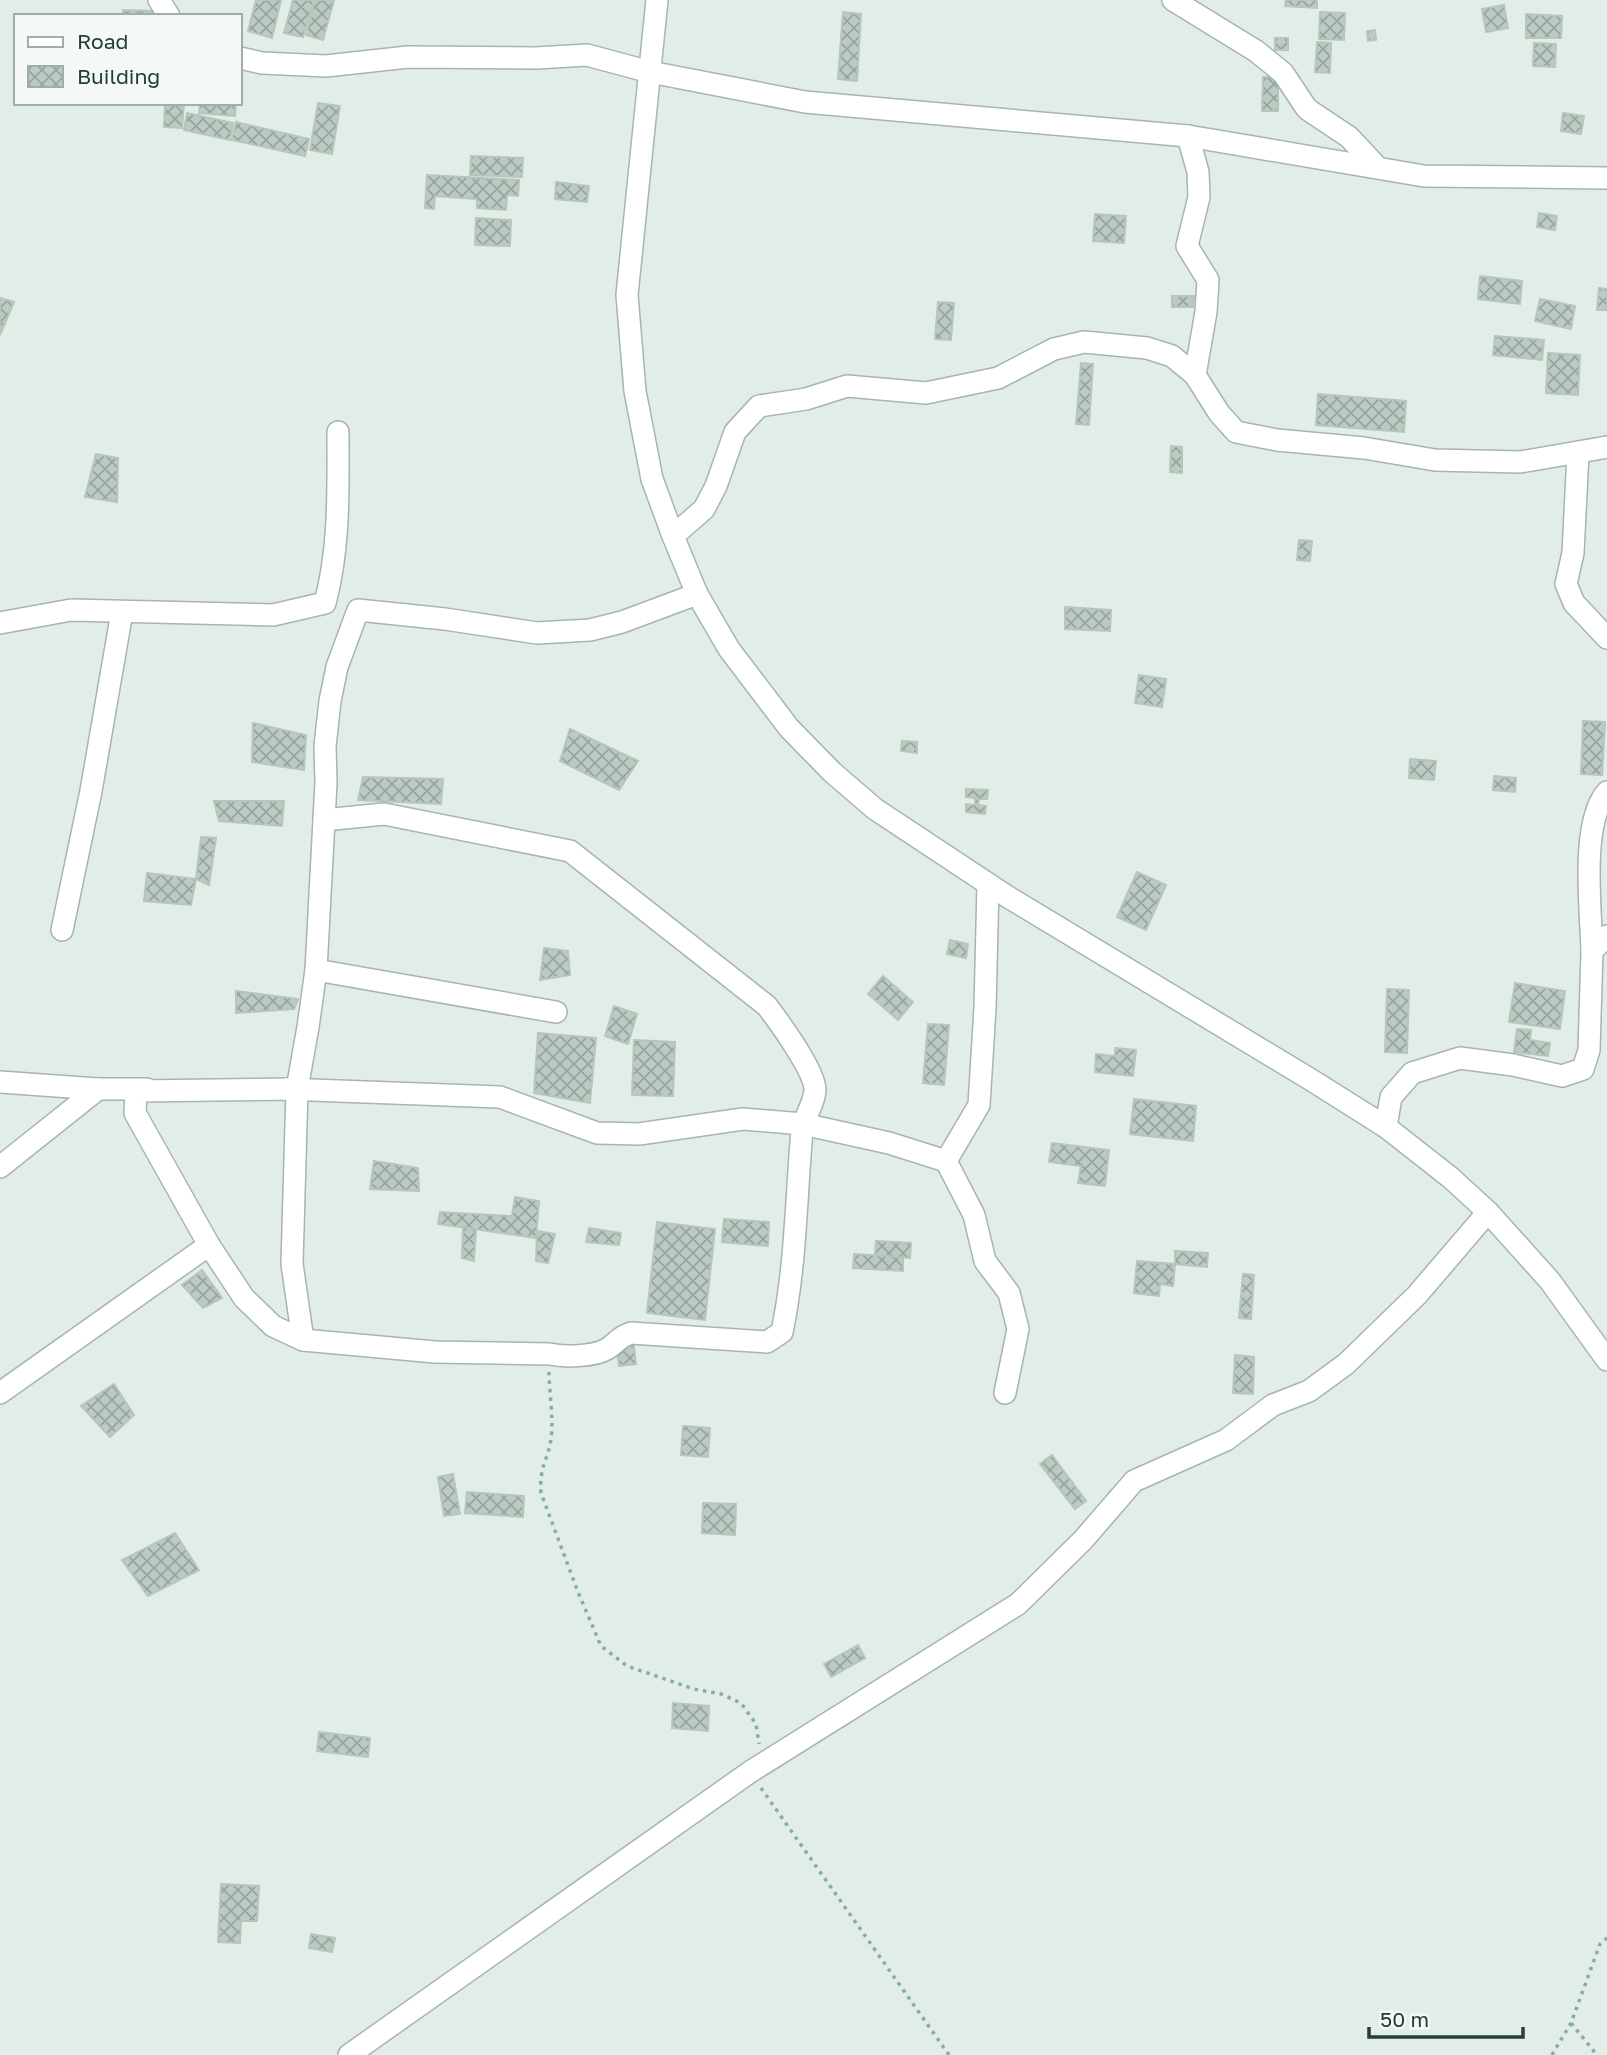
<svg xmlns="http://www.w3.org/2000/svg" width="1607" height="2055" viewBox="0 0 1607 2055" font-family="'Golos Text',sans-serif">
<style>
.building{fill:url(#building-cross-hatch);stroke:#b6c6bd;stroke-width:2}
.lines{fill:none;stroke-linecap:round;stroke-linejoin:round}
.minor-casing{stroke:#a6b5ad;stroke-width:24}
.secondary-casing{stroke:#a2b8ae;stroke-width:24}
.path{stroke:#84b09d;stroke-width:3.5;stroke-dasharray:3.5 5;stroke-linecap:butt}
.minor{stroke:#fff;stroke-width:21}
.secondary{stroke:#fff;stroke-width:21}
</style>
<defs>
<pattern id="building-cross-hatch" width="8" height="8" patternUnits="userSpaceOnUse" patternTransform="scale(1.75)"><rect width="8" height="8" fill="#bbcac3"/><path d="M0 0l8 8M0 8l8-8" fill="none" stroke="#98a59f"/></pattern>
</defs>
<rect width="100%" height="100%" fill="#e3ede7"/>
<g class="building">
<polygon points="256,0 281,0 272,38 248,31"/>
<polygon points="293,0 314,0 303,37 284,33"/>
<polygon points="315,0 334,0 323,40 306,35"/>
<polygon points="1286,0 1317,0 1317,8 1285,6"/>
<polygon points="1504,5 1508,28 1486,32 1482,9"/>
<polygon points="123,10 152,11 152,16 123,16"/>
<polygon points="843,12 861,14 857,81 838,79"/>
<polygon points="1320,12 1345,13 1344,40 1319,39"/>
<polygon points="1526,14 1562,16 1561,38 1526,38"/>
<polygon points="1375,30 1376,40 1368,41 1367,31"/>
<rect x="1275" y="38" width="13" height="12"/>
<polygon points="1317,42 1331,43 1330,73 1315,72"/>
<polygon points="1534,43 1556,44 1555,67 1533,66"/>
<polygon points="1263,77 1278,77 1278,111 1262,111"/>
<polygon points="165,103 184,103 182,128 164,127"/>
<polygon points="200,103 236,103 235,116 199,113"/>
<polygon points="318,103 340,106 332,154 310,150"/>
<polygon points="187,113 233,123 230,140 184,130"/>
<polygon points="1563,113 1584,116 1581,134 1561,131"/>
<polygon points="236,122 309,139 305,156 232,140"/>
<polygon points="471,156 523,158 522,177 470,175"/>
<polygon points="427,175 519,180 518,196 507,195 506,210 477,208 477,199 435,196 434,209 425,208"/>
<polygon points="556,182 589,186 587,202 555,199"/>
<polygon points="1539,213 1557,216 1555,230 1537,227"/>
<polygon points="1095,214 1126,216 1124,243 1093,241"/>
<polygon points="476,218 511,220 510,246 475,245"/>
<polygon points="1480,276 1522,281 1520,304 1478,299"/>
<polygon points="1599,288 1607,289 1607,310 1597,310"/>
<polygon points="1172,296 1194,296 1193,307 1172,307"/>
<polygon points="0,298 14,302 0,335"/>
<polygon points="1540,299 1575,306 1571,329 1535,321"/>
<polygon points="938,302 954,303 951,340 935,339"/>
<polygon points="1495,336 1544,340 1542,360 1493,355"/>
<polygon points="1548,353 1580,355 1578,395 1546,393"/>
<polygon points="1081,363 1093,364 1089,425 1076,424"/>
<polygon points="1318,394 1406,401 1404,432 1316,425"/>
<polygon points="1171,446 1182,447 1182,473 1170,472"/>
<polygon points="96,454 118,458 117,502 85,497"/>
<polygon points="1299,540 1312,541 1310,561 1297,560"/>
<polygon points="1065,607 1111,610 1110,631 1065,629"/>
<polygon points="1139,675 1166,679 1162,707 1135,703"/>
<polygon points="1583,721 1605,722 1602,775 1581,774"/>
<polygon points="253,723 306,735 304,770 252,762"/>
<polygon points="570,729 638,761 619,790 560,761"/>
<polygon points="902,741 917,742 917,753 901,751"/>
<polygon points="1410,759 1436,761 1434,780 1409,778"/>
<polygon points="1494,776 1516,778 1515,792 1493,790"/>
<polygon points="363,777 443,779 441,804 358,800"/>
<polygon points="966,789 988,790 987,799 979,799 978,805 986,806 985,814 966,812 966,804 975,805 975,798 966,797"/>
<polygon points="214,801 284,801 282,826 219,821"/>
<polygon points="201,837 216,838 209,885 196,879"/>
<polygon points="1137,872 1166,885 1146,930 1117,917"/>
<polygon points="147,873 196,879 191,905 144,901"/>
<polygon points="950,940 968,944 966,958 947,954"/>
<polygon points="544,948 568,951 570,975 540,980"/>
<polygon points="883,976 913,1002 898,1020 868,994"/>
<polygon points="1515,983 1565,991 1560,1029 1509,1022"/>
<polygon points="1387,989 1409,990 1407,1053 1385,1052"/>
<polygon points="236,991 298,999 294,1009 236,1013"/>
<polygon points="614,1006 637,1014 628,1044 605,1036"/>
<polygon points="928,1024 949,1025 944,1085 923,1083"/>
<polygon points="1517,1029 1531,1030 1530,1040 1550,1043 1548,1056 1514,1052"/>
<polygon points="538,1033 596,1038 590,1103 534,1093"/>
<polygon points="634,1040 675,1042 673,1096 632,1095"/>
<polygon points="1115,1048 1136,1050 1133,1076 1095,1072 1096,1054 1115,1056"/>
<polygon points="1134,1099 1196,1106 1193,1141 1130,1134"/>
<polygon points="1052,1143 1109,1150 1105,1186 1078,1183 1081,1166 1049,1162"/>
<polygon points="374,1161 418,1168 419,1191 370,1189"/>
<polygon points="515,1197 539,1201 536,1238 438,1224 440,1212 512,1216"/>
<polygon points="724,1219 769,1222 768,1246 722,1242"/>
<polygon points="657,1222 715,1229 705,1320 647,1313"/>
<polygon points="463,1227 476,1229 474,1261 462,1258"/>
<polygon points="589,1228 621,1233 619,1245 586,1242"/>
<polygon points="537,1231 555,1234 548,1263 536,1261"/>
<polygon points="876,1241 911,1243 910,1258 875,1255"/>
<polygon points="1175,1251 1208,1253 1207,1267 1175,1264"/>
<polygon points="854,1254 903,1257 903,1271 853,1268"/>
<polygon points="1137,1261 1175,1264 1173,1286 1160,1284 1159,1296 1134,1293"/>
<polygon points="202,1270 222,1298 203,1308 182,1285"/>
<polygon points="1243,1274 1254,1275 1251,1319 1239,1318"/>
<polygon points="633,1339 636,1364 619,1366 616,1340"/>
<polygon points="1235,1355 1254,1357 1253,1394 1233,1393"/>
<polygon points="114,1384 134,1415 110,1437 81,1406"/>
<polygon points="683,1426 710,1428 708,1457 681,1455"/>
<polygon points="1052,1455 1086,1501 1075,1509 1040,1464"/>
<polygon points="453,1474 460,1514 444,1516 438,1477"/>
<polygon points="467,1492 524,1496 523,1517 465,1513"/>
<polygon points="703,1503 736,1504 735,1535 702,1533"/>
<polygon points="175,1533 199,1570 148,1596 122,1560"/>
<polygon points="858,1645 865,1658 831,1677 824,1664"/>
<polygon points="673,1703 709,1706 708,1731 672,1728"/>
<polygon points="319,1732 370,1738 368,1757 317,1751"/>
<polygon points="221,1884 259,1886 257,1921 241,1921 240,1943 218,1942"/>
<polygon points="311,1934 335,1938 332,1952 309,1948"/>
</g>
<g class="lines">
<defs>
<g id="minor">
<polyline points="159,0 169,16"/>
<polyline points="1173,0 1256,51 1283,73 1307,109 1349,137 1377,167"/>
<polyline points="240,58 262,63 326,66 408,57 536,58 587,55 650,72 805,102 1188,136 1424,176 1607,178"/>
<polyline points="1188,136 1198,172 1199,197 1187,246 1208,280 1206,312 1195,375"/>
<polyline points="1578,453 1573,553 1566,584 1574,603 1607,638"/>
<polyline points="673,536 704,509 716,486 735,432 759,406 806,399 847,386 926,393 998,378 1054,349 1084,342 1147,348 1172,356 1195,375 1219,413 1236,432 1277,440 1364,448 1435,460 1520,462 1607,447"/>
<path d="M0,623L71,610L273,615L325,603C340,547 338,489 338,432"/>
<polyline points="62,930 91,791 122,612"/>
<path d="M1592,951C1591,911 1580,823 1607,792"/>
<polyline points="316,970 556,1012"/>
<polyline points="0,1082 98,1089"/>
<polyline points="285,1089 500,1097 597,1133 639,1134 743,1119 803,1124 889,1143 946,1161 974,1215 985,1261 1009,1293 1018,1329 1005,1393"/>
<path d="M297,1089L136,1091L135,1113L209,1245L244,1298L273,1326L303,1340L435,1352L549,1354C564,1357 593,1357 607,1349C617,1343 618,1337 631,1333L767,1342L782,1332C796,1265 796,1198 802,1130C804,1116 815,1104 815,1089C814,1070 779,1022 767,1006L570,851L384,814L324,820"/>
<polyline points="1386,1127 1391,1097 1412,1073 1460,1058 1513,1065 1562,1076 1583,1069 1589,1050 1592,951 1607,936"/>
<polyline points="946,1161 979,1105 985,1008 988,884"/>
<polyline points="0,1167 98,1089 147,1089"/>
<polyline points="303,1340 292,1264 297,1089 308,1027 316,970 326,782 325,746 330,701 337,667 358,610 445,619 537,633 590,630 622,622 697,594"/>
<polyline points="0,1393 209,1245"/>
<polyline points="349,2055 750,1772 1018,1604 1083,1540 1134,1481 1226,1440 1273,1405 1309,1391 1346,1364 1417,1295 1488,1212"/>
</g>
<polyline id="secondary" points="657,0 627,295 635,391 652,479 673,536 697,594 729,649 789,728 832,772 875,809 1008,897 1313,1081 1386,1127 1451,1178 1488,1212 1550,1281 1607,1360"/>
</defs>
<use href="#minor" class="minor-casing"/>
<use href="#secondary" class="secondary-casing"/>
<g class="path">
<path d="M549,1372C549,1390 554,1423 551,1439C548,1460 539,1467 541,1493L578,1592L601,1646L627,1666L694,1689L721,1694L741,1703L756,1724L759,1744"/>
<polyline points="761,1788 949,2055"/>
<polyline points="1571,2023 1597,2055"/>
<polyline points="1552,2055 1571,2023 1600,1944 1607,1938"/>
</g>
<use href="#minor" class="minor"/>
<use href="#secondary" class="secondary"/>
</g>
<rect x="14" y="14" width="228" height="91" fill="#f4f9f6" stroke="#a0aea8" stroke-width="2"/>
<rect x="28" y="37" width="35" height="10" fill="#ffffff" stroke="#a0aea8" stroke-width="2"/>
<text x="77" y="49" font-size="21" fill="#233e33">Road</text>
<rect x="28" y="66" width="35" height="21" fill="url(#building-cross-hatch)" stroke="#a0aea8" stroke-width="2"/>
<text x="77" y="84" font-size="21" fill="#233e33">Building</text>
<path d="M1369 2027v10h154v-10" fill="none" stroke="#233e33" stroke-width="3.5"/>
<text x="1380" y="2027" font-size="21" fill="#233e33" stroke="#f4f9f6" stroke-width="5" paint-order="stroke">50 m</text>
</svg>
